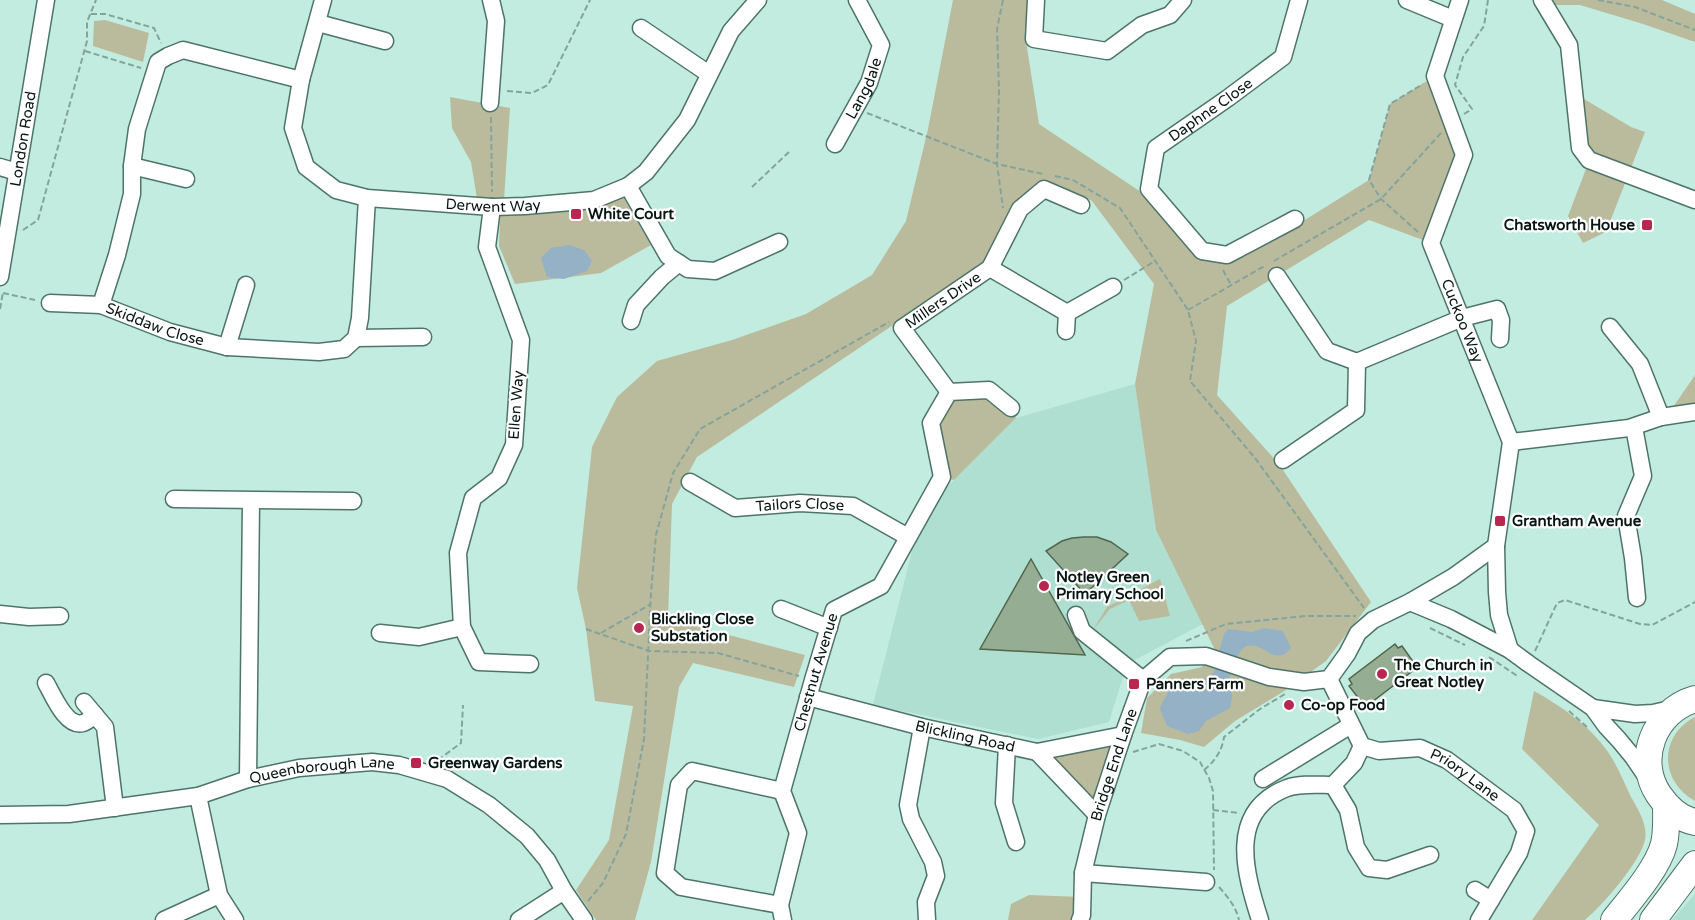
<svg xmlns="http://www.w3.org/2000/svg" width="1695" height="920" viewBox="0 0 1695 920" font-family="'Varela Round',sans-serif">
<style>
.built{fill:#aedfd0}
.green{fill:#babb9c}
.water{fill:#95b1c6}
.building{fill:#95ad92;stroke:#50664d;stroke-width:1.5}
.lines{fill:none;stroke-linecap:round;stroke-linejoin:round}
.minor-casing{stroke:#4e7469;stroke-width:19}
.highway-casing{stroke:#4e7469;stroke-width:28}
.path{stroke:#84a49b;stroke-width:2;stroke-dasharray:6 3;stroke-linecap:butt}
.minor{stroke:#fff;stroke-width:16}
.highway{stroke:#fff;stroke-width:26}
.poi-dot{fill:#b72750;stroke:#fff;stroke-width:2}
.labels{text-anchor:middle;stroke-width:4.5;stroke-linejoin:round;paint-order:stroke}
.street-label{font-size:15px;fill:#071612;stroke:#fff}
.poi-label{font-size:15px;font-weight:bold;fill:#071612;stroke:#fff;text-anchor:start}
</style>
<rect width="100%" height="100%" fill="#c3ece0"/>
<g class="built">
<polygon points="1135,384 1156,530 1203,624 1127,664 1109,722 1038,739 873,705 913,547 947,487 1016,418"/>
<polygon points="1695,894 1695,920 1672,920"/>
</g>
<g class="green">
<polygon points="953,0 1028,0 1026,41 1039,124 1144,194 1201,257 1300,223 1369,180 1390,104 1435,76 1464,155 1431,243 1369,220 1227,306 1217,395 1279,464 1371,602 1326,661 1286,690 1235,721 1204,747 1180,740 1141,733 1147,698 1171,674 1202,667 1214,648 1156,530 1135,384 1154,284 1092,201 1047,182 984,264 697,457 672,504 668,619 805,655 794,687 693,663 679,687 651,862 635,920 596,920 576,890 609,840 633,706 595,701 586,629 577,588 592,447 617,397 657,361 732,340 806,314 872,275 906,221 928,129"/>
<polygon points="1546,0 1662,0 1695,14 1695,42 1643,24 1580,5 1549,5"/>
<polygon points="105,20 149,33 143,62 93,46 94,21"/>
<polygon points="1574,93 1631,127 1645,132 1606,232 1583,243 1568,216 1589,161"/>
<polygon points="450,97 510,108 504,200 478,205 471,162 452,128"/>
<polygon points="622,195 651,245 601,273 515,284 499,246 500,214 598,208"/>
<polygon points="1695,375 1695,411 1667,416"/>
<polygon points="989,390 1011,408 1016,418 954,480 942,477 931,423 949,392"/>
<polygon points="1160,579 1170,616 1139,621 1129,600 1110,609 1093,630 1107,607"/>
<path d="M1534,691C1561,706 1590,726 1608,752C1617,765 1624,782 1631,797C1638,809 1648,825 1645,840C1640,862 1603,905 1585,920H1532L1599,825L1522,749Z"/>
<path d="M1695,717V801C1660,782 1658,736 1695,717Z"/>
<polygon points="1123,735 1097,815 1037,752"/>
<polygon points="1029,895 1082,897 1080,920 1008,920 1011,904"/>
</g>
<g class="water">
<polygon points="569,245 584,250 592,261 587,271 564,279 547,277 541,258 551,248"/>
<path d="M1264,628L1283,631L1291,648C1274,669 1263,639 1245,647C1239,649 1230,673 1229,680C1229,685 1231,689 1232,694C1232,698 1231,704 1230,708L1206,721L1199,731L1188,734L1167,726L1160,709C1174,671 1190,691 1213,674L1224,634L1228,629L1252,632Z"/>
</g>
<g class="building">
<polygon points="1084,537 1097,537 1111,542 1128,554 1085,594 1046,551 1062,541 1072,538"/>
<polygon points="1031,559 1085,655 980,649"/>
<polygon points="1395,644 1398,648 1402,646 1414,663 1412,665 1415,669 1368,705 1365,702 1363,704 1349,686 1352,684 1349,679"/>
</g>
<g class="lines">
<defs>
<g id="minor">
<path id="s1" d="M323,0L301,80L293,128L306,167L336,190L367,198L492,207L525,206L594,200L628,186L646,172L687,120L731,31L758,0"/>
<polyline points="1036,0 1034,39 1107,51 1142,25 1170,15 1183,0"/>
<polyline points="1407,0 1453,19"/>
<path id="s2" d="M1460,0L1435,76L1464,155L1431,243L1511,442L1496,546L1497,592L1499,615L1510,650"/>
<polyline points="1542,0 1569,45 1580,148 1589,160 1695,200"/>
<polyline points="318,23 385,41"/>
<polyline points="641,28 709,74"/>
<path id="s3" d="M301,80L183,50L168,56L158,62L137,129L132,166V194L117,255L101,305L170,332L227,347L319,352L344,349L356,338L360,318L367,198"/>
<polyline points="490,103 496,21 491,0"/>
<path id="s4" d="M835,144L869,83L881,45L857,0"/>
<polyline points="132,166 186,179"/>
<polyline points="0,167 17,172"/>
<polyline points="628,186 668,256 688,269 715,271 779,242"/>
<polyline points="492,207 487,247 521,340 514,445 499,478 473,498 458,553 462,627 479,662 530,664"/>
<path id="s5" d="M1295,219L1227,255L1202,251L1149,189L1156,148L1228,98L1283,57L1299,0"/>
<polyline points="990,268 1067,313 1113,287"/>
<polyline points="1277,276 1327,351 1357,362 1462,318 1497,309 1501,320 1500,339"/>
<path id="s6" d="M0,277L46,0"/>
<polyline points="50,303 101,305"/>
<polyline points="631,321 636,305 662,277 679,263"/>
<polyline points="1610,327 1640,364 1661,417"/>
<polyline points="1066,331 1067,313"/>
<polyline points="356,338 423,337"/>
<polyline points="227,347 246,285"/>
<path id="s7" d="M949,392L902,328L990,268L1020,209L1044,189L1081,205"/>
<polyline points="1634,427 1643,476 1626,516 1633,558 1637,598"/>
<polyline points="1511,442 1629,428 1661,417 1695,412"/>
<polyline points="1283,460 1356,410 1357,362"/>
<path id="s8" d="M690,482L735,508L800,503L853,506L908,537"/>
<polyline points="174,499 353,501"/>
<polyline points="1410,602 1451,619 1510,650 1529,664 1593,708 1606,726 1619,740 1633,757 1648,779"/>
<polyline points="781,609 829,628"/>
<polyline points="0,614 29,617 60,616"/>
<polyline points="1076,615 1082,631 1143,680"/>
<polyline points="380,633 419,637 462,627"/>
<path id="s9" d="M1329,679L1362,746L1379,751L1420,748L1447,760L1514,810L1526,831L1519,853L1479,920"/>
<path d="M46,683C53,695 66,728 83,723C87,722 91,718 95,715"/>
<path id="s10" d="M808,697L922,727L1037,752L1123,735"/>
<polyline points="84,702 105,727 115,808"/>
<polyline points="1593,708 1635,714 1653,713 1675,708"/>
<polyline points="922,727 908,805 911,819 933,862 936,876 926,902 927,920"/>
<polyline points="1007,745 1004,803 1016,842"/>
<polyline points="1362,746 1354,763 1333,785 1348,810 1356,847 1369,868 1387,870 1430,855"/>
<polyline points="1037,752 1097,815"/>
<polyline points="248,779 251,501"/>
<polyline points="1263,779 1351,725"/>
<polyline points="198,796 219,895 235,920"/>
<path id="s11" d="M0,815L69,814L198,796L248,779L299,768L372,762L399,765L447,779L489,805L527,836L547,860L564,891L584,920"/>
<polyline points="1083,873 1206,882"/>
<polyline points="1475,890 1491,900"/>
<polyline points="780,905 681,887 665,873 679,785 692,771 782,791"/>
<polyline points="164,920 219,895"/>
<polyline points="519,920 564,891"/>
<path id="s12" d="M783,920L780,905L798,833L782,791L813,680L834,610L881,586L942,477L931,423L949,392L989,390L1011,408"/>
<path id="s13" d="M1080,920L1082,915L1083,873L1097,815L1123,735L1143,680L1170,657L1206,656L1269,677L1304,682L1329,679L1347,654L1358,633L1373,620L1410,602L1453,577L1496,546"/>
<path d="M1260,920C1245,873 1227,811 1287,788C1301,783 1319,785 1333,785"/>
</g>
<g id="highway">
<path d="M1695,699C1654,711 1635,760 1659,795C1668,808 1679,819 1695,822"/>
<path d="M1614,920C1630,900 1658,868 1664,844C1667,831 1666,818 1666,805"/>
<polyline points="1653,920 1695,864"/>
</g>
</defs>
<use href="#minor" class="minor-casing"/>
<use href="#highway" class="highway-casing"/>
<g class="path">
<polyline points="1003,0 997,29 999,90 997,164 1003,208"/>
<polyline points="1598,0 1635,7 1695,30"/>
<polyline points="91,14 105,14 154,28 161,43"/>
<polyline points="85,51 141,68"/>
<polyline points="507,91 532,93 548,85 590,0"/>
<polyline points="867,113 997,164 1043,174"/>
<polyline points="1464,114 1472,109 1455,85 1463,57 1484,26 1488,0"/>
<polyline points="491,117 492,192"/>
<polyline points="1055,176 1073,180 1120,208 1188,310 1196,341 1190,381 1255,458 1364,608"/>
<polyline points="752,187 789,152"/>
<polyline points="23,230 38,220 87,41 87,22 96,0"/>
<polyline points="1418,232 1381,199 1369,180 1390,104 1423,84"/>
<polyline points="1274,261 1381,199 1441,133"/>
<polyline points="1223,270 1231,285"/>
<polyline points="1124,280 1155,261"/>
<polyline points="3,293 35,300"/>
<polyline points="0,309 3,292"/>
<polyline points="1188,310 1266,265"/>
<polyline points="1430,628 1465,645"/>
<polyline points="586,629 649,651 718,653 799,676"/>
<polyline points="601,633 651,604"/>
<polyline points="1186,641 1226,624 1306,616 1356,616"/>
<polyline points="1535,651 1557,603 1565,600 1640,624 1652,625 1695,602"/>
<polyline points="1489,657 1519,677"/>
<polyline points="1569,711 1587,727"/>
<polyline points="1133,752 1159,744 1183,751 1200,762 1209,778 1213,791 1214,870"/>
<polyline points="438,760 461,743 463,705"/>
<path d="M1204,770C1215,761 1222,751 1224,737L1260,709L1285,694"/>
<polyline points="1213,810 1240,813"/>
<path d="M1219,887C1228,897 1236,907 1239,920"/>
<polyline points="588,901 603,883 626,834 644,739 651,592 656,535 673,473 700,429 889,322"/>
</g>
<use href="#minor" class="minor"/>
<use href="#highway" class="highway"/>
</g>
<g class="poi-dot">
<rect x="570" y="208" width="12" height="12" rx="3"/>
<rect x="1641" y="219" width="12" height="12" rx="3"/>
<rect x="1494" y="515" width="12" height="12" rx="3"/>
<circle cx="1044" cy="586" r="6"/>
<circle cx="639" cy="628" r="6"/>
<circle cx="1382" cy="674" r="6"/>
<rect x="1128" y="678" width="12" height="12" rx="3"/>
<circle cx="1289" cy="705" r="6"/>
<rect x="410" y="757" width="12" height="12" rx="3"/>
</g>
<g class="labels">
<g class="street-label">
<text dy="5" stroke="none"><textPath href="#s4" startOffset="63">Langdale</textPath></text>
<text dy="5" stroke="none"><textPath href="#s5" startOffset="292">Daphne Close</textPath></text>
<text dy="5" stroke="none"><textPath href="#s6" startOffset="140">London Road</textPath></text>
<text dy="5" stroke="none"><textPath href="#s1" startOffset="369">Derwent Way</textPath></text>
<text dy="5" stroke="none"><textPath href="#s7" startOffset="129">Millers Drive</textPath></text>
<text dy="5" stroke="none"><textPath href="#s2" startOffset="342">Cuckoo Way</textPath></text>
<text dy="5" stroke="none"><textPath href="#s3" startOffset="458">Skiddaw Close</textPath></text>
<text transform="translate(516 405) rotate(-86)" y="5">Ellen Way</text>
<text dy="5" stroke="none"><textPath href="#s8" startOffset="117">Tailors Close</textPath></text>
<text dy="5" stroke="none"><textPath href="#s12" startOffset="258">Chestnut Avenue</textPath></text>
<text dy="5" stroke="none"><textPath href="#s10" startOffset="162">Blickling Road</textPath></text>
<text dy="5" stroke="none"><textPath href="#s13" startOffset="160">Bridge End Lane</textPath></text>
<text dy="5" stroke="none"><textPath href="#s11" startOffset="327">Queenborough Lane</textPath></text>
<text dy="5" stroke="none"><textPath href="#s9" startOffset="186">Priory Lane</textPath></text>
</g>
<g class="poi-label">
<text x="588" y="219">White Court</text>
<text x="1635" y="230" text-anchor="end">Chatsworth House</text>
<text x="1512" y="526">Grantham Avenue</text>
<text x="1056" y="582">Notley Green<tspan x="1056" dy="17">Primary School</tspan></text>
<text x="651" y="624">Blickling Close<tspan x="651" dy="17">Substation</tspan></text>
<text x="1394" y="670">The Church in<tspan x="1394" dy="17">Great Notley</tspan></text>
<text x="1146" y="689">Panners Farm</text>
<text x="1301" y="710">Co-op Food</text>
<text x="428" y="768">Greenway Gardens</text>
</g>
</g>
</svg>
